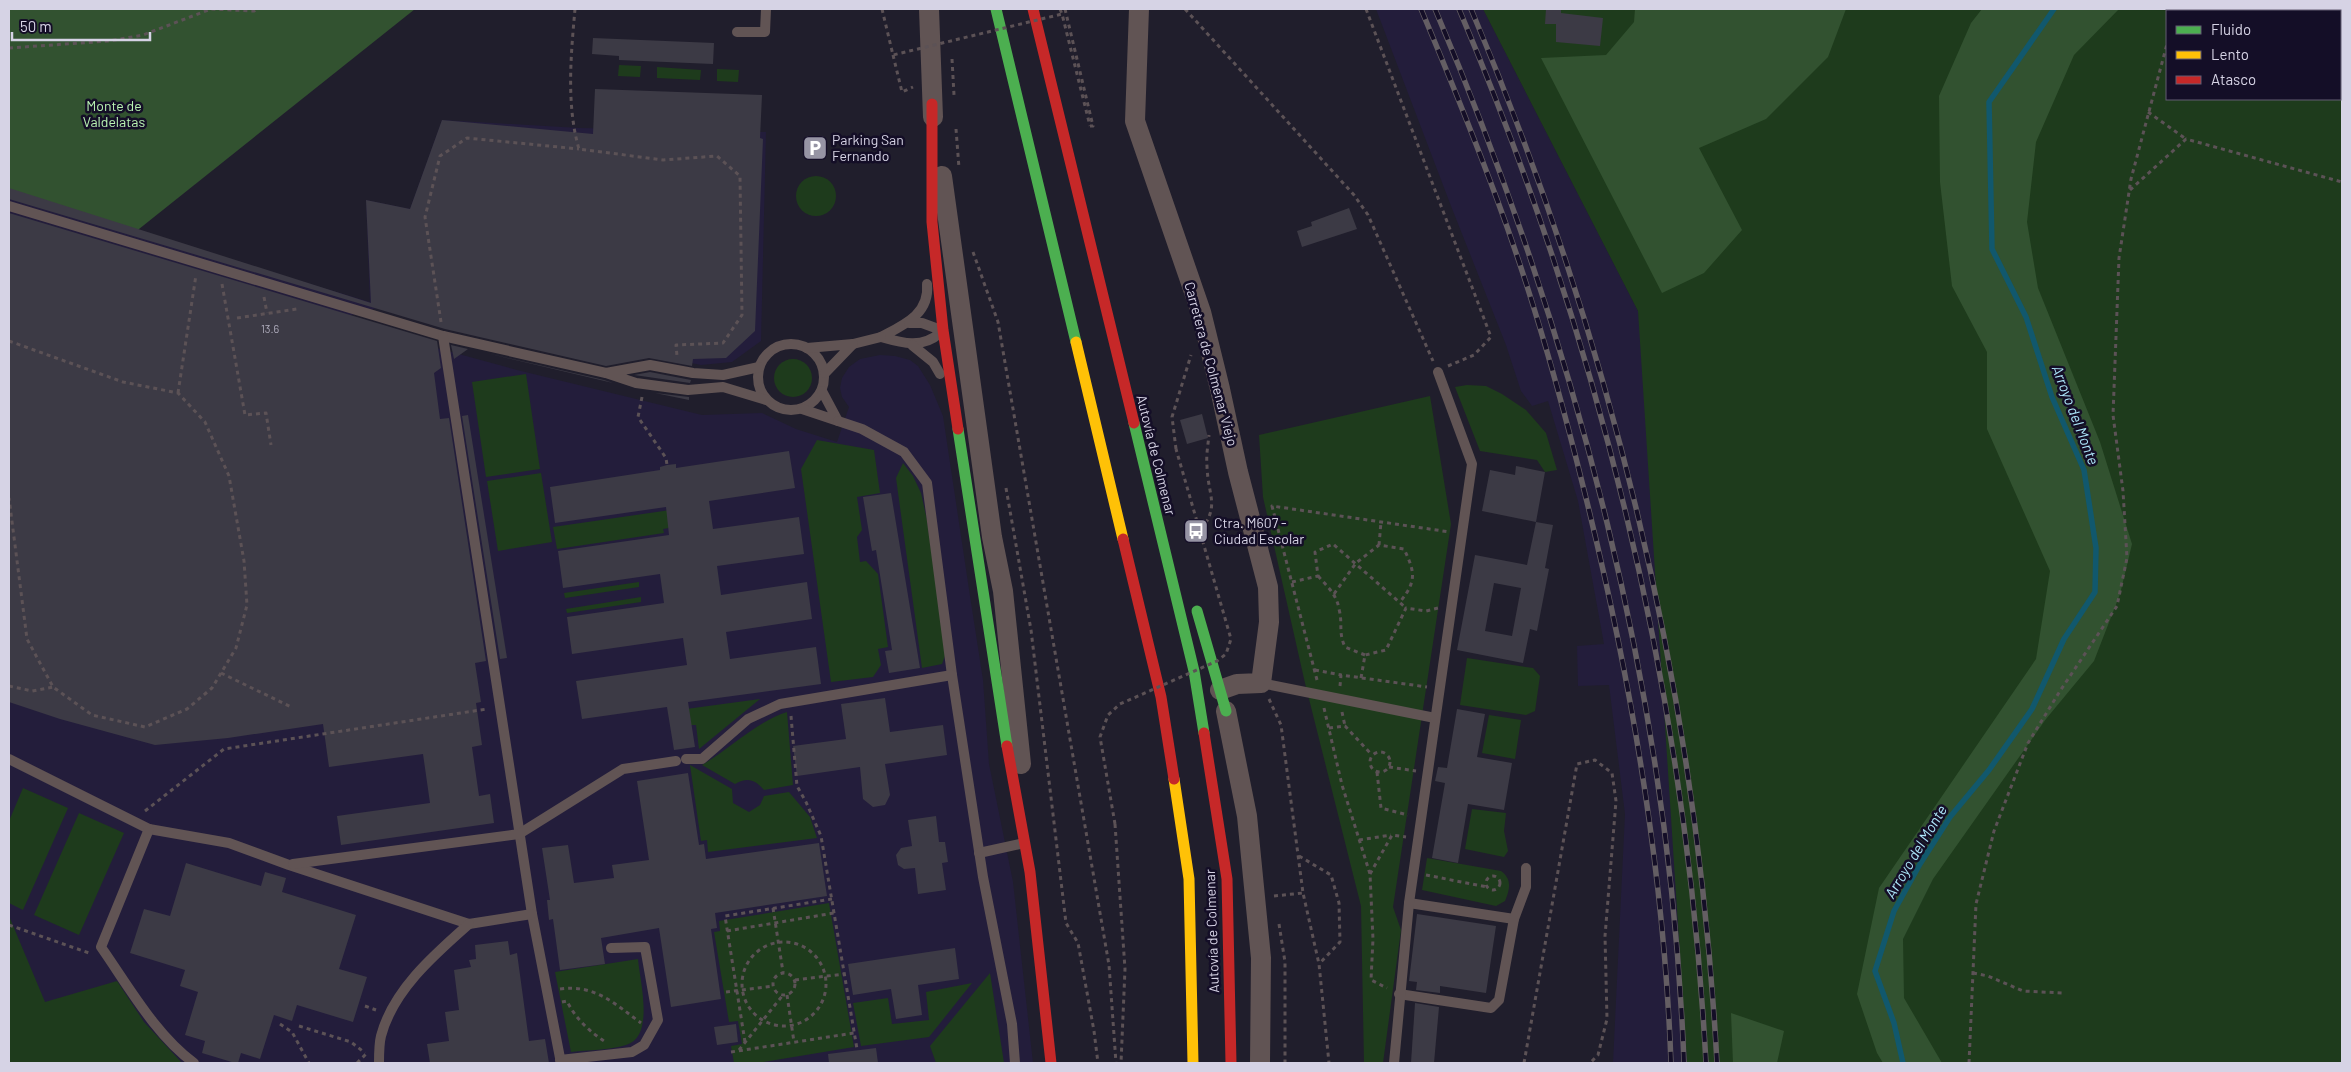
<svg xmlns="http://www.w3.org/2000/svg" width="2351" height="1072" viewBox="0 0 2351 1072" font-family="Barlow,sans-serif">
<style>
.built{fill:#231d3b}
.green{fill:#1e3b1c;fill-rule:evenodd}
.forest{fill:#325230}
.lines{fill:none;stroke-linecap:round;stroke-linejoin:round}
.stream{stroke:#11586d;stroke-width:5.5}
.building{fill:#3c3a45;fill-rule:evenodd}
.path{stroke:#5c5256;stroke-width:3;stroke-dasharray:4 4;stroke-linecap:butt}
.lane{stroke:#615454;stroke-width:10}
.street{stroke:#615454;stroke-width:20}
.fast{stroke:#4caf50;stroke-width:11}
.slow{stroke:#ffc107;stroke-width:11}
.jam{stroke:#c62828;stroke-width:11}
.rail-casing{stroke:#645e63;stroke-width:5.5}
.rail{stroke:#140e27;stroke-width:4;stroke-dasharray:11;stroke-linecap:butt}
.path-bridge{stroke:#5c5256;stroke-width:3;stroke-dasharray:4 4;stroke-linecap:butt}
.labels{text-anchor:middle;stroke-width:5;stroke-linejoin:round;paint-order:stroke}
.number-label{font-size:11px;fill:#b0adbd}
.park-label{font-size:14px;fill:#baf5b3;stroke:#140e27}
.poi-label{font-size:14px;fill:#d6d3e5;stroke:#140e27;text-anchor:start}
.street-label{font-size:14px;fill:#d6d3e5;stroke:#140e27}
.water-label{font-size:15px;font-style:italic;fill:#ade7fa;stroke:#140e27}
</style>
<rect width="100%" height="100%" fill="#201e2c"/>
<g class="built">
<polygon points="1376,9 1483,9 1638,311 1733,1063 1613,1063 1625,814 1609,685 1578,686 1577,646 1604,644 1578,501 1548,401 1532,406 1521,391 1506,345 1451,206"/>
<polygon points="442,120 579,128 766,132 761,341 732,362 701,365 439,310 384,306 334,320 517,370 702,415 762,413 796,429 837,442 849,407 842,397 840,388 842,378 849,367 860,359 880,355 895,356 910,360 918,366 930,385 943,416 970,596 983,680 989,764 1013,882 1033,1063 9,1063 9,194 370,302 366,200 410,209"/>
</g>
<g class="green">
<path d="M1483,9H2342V1063H1687L1638,311ZM2167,11H2340V99H2167Z"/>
<polygon points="619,65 641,66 640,77 618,76"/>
<polygon points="657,67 701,70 700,80 657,78"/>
<polygon points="717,69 739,70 738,82 717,81"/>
<circle cx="816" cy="196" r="20"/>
<circle cx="793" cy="378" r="19"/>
<polygon points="526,374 540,469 486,477 472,382"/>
<polygon points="1467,385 1486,386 1502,394 1526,410 1546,433 1557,470 1545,472 1537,460 1480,451 1455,387"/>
<polygon points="1430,396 1451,524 1393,907 1401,930 1383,1063 1364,1063 1361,906 1305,683 1263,497 1259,435"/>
<polygon points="817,440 874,450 880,493 857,497 862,530 857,537 860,562 866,561 878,574 888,647 878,649 881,665 873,677 831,682 801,469"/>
<polygon points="903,463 913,476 921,493 927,520 946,653 942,664 922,668 896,478"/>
<polygon points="541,473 552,542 498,551 487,481"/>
<polygon points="691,507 686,525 663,529 664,533 557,549 553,527"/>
<polygon points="639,582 639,587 565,598 564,593"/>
<polygon points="641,597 641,602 567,613 566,609"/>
<polygon points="1467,658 1533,668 1540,676 1535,711 1526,715 1460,705"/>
<polygon points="760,699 699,749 696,725 688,725 686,709"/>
<path d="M787,712L793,785L764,790C755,779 747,777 735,784L702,765C730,749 756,722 787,712Z"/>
<polygon points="1489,715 1521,720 1515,759 1482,753"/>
<polygon points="690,765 732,789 733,803 749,812 760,805 764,796 789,792 810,817 817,838 708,852 707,840 701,841"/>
<polygon points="23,788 68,808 23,910 9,903 9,821"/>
<polygon points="1472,809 1506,813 1504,831 1508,851 1504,857 1465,849"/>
<polygon points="79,813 124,833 79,935 34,915"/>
<path d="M1427,858L1501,871C1512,879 1510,889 1505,901L1496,906L1422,890Z"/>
<polygon points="829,903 854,1047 758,1063 734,1063 731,1046 742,1044 738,1021 729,1022 714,932 720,931 719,921"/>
<polygon points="9,916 45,1002 117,981 144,1022 182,1063 9,1063"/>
<path d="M638,959C640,982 655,1037 626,1045C609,1050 588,1050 571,1052L555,972Z"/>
<polygon points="990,973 1004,1063 936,1063 930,1046"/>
<polygon points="972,983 929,1037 861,1046 853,1003 888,998 892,1024 929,1020 926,992"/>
</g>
<g class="forest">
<polygon points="9,9 415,9 134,233 9,193"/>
<polygon points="1635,9 1846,9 1828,57 1766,119 1699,148 1742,230 1704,273 1662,293 1541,58 1606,55 1634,22"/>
<polygon points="1982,9 2119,9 2074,55 2036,142 2027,222 2038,288 2100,442 2132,544 2120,594 2094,661 2046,719 1933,879 1903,939 1904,998 1942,1063 1883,1063 1877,1053 1857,994 1879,888 2036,659 2050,571 1987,429 1987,352 1952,286 1940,182 1939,96 1971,23"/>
<polygon points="1731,1013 1784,1031 1777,1063 1733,1063"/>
</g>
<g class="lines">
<polyline class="stream" points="1903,1063 1894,1023 1875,971 1894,911 1920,864 1950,817 1989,770 2032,709 2064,639 2095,592 2096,548 2084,470 2052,397 2026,317 1992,249 1989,102 2054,9"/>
</g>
<g class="building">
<polygon points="1546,9 1561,9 1561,13 1603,18 1600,46 1556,42 1556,24 1545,24"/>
<polygon points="593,38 714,43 713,64 619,60 619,56 592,54"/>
<polygon points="595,89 762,95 760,138 763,139 755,331 726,358 693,359 692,366 649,358 606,366 445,329 9,199 9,188 371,303 366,200 410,209 442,120 593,134"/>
<polygon points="1349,208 1357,229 1302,247 1297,231 1312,226 1311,222"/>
<polygon points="9,213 437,341 441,368 434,373 440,419 449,418 486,661 475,663 481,702 476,703 482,745 472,747 479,796 490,794 494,823 341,845 337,816 430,803 423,754 329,767 323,724 228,738 155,745 60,719 9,702"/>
<polygon points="451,345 468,349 454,359"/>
<polygon points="486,353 604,380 613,383"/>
<polygon points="650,372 691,380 690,383 634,375"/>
<polygon points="655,393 689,397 689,400"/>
<polygon points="1202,414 1208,438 1187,444 1180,420"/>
<polygon points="468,415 507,658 500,659 462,416"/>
<polygon points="789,451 795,488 709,501 713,529 799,517 804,554 717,566 721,595 807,582 812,619 726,632 730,659 816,647 821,684 688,702 695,747 674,750 667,707 582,719 576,681 687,665 683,638 572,654 567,617 664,603 660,574 563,588 558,551 669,535 666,507 555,523 550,487 660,470 660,467 667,465 676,464 676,468"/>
<polygon points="1516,466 1545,472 1536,522 1482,511 1490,470 1515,475"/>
<polygon points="891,493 920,668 889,673 885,651 892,650 876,550 872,551 863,497"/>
<path d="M1536,522L1553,525L1545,568L1549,569L1537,631L1530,629L1523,663L1457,650L1475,555L1527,565ZM1494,583L1521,588L1512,636L1485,631Z"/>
<polygon points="885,698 890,732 943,725 947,755 885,764 890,795 885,805 873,807 863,799 860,767 797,776 793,746 846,739 841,704"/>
<polygon points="1457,709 1485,714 1477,757 1512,763 1504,810 1468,804 1458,863 1432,858 1445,783 1435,781 1438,767 1447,768"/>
<polygon points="688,773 699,845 704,844 706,859 819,843 827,896 715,913 717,928 711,929 721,999 671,1007 659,928 601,938 605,964 560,970 553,919 549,920 547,900 550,900 542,848 568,845 574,883 614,878 612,865 649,860 637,781"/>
<polygon points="936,816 939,842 945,842 948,862 942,863 946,890 918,894 915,868 904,869 898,865 896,855 901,848 912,846 908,820"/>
<polygon points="186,863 261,886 265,872 286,878 282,892 356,915 339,969 367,977 353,1022 297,1005 292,1021 274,1015 260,1059 241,1053 238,1063 235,1063 202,1053 205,1041 185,1035 198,992 180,986 185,970 130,953 144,909 170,916"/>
<polygon points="1417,914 1496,926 1486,993 1440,986 1440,993 1416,990 1417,982 1409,981"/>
<polygon points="508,941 510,955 517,953 529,1041 545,1039 549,1063 430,1063 427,1044 449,1041 445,1012 459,1010 454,970 471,967 469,960 476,959 475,945"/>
<polygon points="955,948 959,979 918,985 922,1015 896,1019 891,989 853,995 848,964"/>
<polygon points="1415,1003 1439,1007 1434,1063 1411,1063"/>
<polygon points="736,1024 738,1042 717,1045 714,1027"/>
<polygon points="876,1048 878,1063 829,1063 828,1054"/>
</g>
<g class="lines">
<g class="path">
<path d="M575,9C571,54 566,105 579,149L663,160L717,156L740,176L742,315L723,343L676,345L677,356"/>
<polyline points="1060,9 1062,14"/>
<polyline points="1065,9 1093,126 1090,126"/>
<polyline points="1185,9 1354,195 1368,215 1433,361"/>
<polyline points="1366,9 1491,337 1474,355 1448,366"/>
<polyline points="2180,11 2181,9"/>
<polyline points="9,48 109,41 143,35 211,9 254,11 257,9"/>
<polyline points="893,55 902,92 913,87"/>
<polyline points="952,59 954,95"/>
<polyline points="2148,112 2186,139"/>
<polyline points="956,129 959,168"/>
<polyline points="2130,190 2186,139 2342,182"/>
<polyline points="973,252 998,322 1109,965 1116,1063"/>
<polyline points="222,284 245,415 266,413 271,445"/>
<polyline points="264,297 267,313"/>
<polyline points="237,318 297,309 299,307"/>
<polyline points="441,322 425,217 440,156 467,138 579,149"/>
<polyline points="9,341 123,382 178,393 205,422 229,476 244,561 247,605 236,648 212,688 187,709 145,727 92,715 53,687 27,639 9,498"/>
<polyline points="178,393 196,275"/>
<polyline points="642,397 638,417 666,458 667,465"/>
<polyline points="1176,449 1172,417 1191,355"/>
<polyline points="1006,488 1031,630 1066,923 1078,943 1094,1031 1098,1063"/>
<path d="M1196,536C1222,506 1208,499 1207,466C1206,456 1208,445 1209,435"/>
<polyline points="1379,545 1381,522"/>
<path d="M1318,576C1327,586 1337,595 1339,609C1343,624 1338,632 1345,647L1365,655"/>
<polyline points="1292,582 1318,576 1315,552 1333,544 1406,608"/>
<path d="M1334,594L1356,563L1379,545L1404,549C1415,572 1417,581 1400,602"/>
<polyline points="1315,670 1341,675"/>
<polyline points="221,673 291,707"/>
<polyline points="1361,678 1365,655 1386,650 1406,608 1426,611 1438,608"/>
<polyline points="1317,680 1272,506 1450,532"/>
<polyline points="9,686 32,691 53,687"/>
<polyline points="1340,686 1341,675 1427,687"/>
<polyline points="1269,699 1281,725 1303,893 1319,964 1329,1063"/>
<polyline points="1324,708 1342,785 1370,874 1373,939 1371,980 1387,988"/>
<polyline points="1342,712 1345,726"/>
<polyline points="791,716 797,786 806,802 821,836 857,1049"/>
<polyline points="1329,728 1345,726 1372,755"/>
<circle cx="1380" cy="762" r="10"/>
<polyline points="1389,767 1416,771"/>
<polyline points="1377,772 1381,808 1408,815"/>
<polyline points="145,811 224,749 487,709"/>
<polyline points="1115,824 1125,969 1121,1063"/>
<polyline points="1359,840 1391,835"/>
<polyline points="1299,856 1331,875 1339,903 1340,942 1319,964"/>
<polyline points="1370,874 1392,835 1406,837"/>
<polyline points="1426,875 1487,887"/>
<circle cx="1493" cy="883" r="7"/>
<polyline points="1274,896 1303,893"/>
<polyline points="773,908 783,972"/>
<polyline points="1279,924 1285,962 1285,1063"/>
<polyline points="9,925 89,953"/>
<polyline points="727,931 834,913"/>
<circle cx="784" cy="984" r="42"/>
<circle cx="784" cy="984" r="11"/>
<polyline points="1973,973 1988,976 2023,991 2062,993"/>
<polyline points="795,980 844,974"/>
<path d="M560,989C595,984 615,1004 641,1023"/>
<polyline points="726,992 773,986"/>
<polyline points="787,995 794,1042"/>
<path d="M562,1002L567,1001C575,1018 589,1031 604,1041"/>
<polyline points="365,1006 376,1010"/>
<polyline points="280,1024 292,1032 309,1063"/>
<polyline points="299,1026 351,1042 365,1053"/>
<polyline points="745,1042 725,916 832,899"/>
<polyline points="739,1050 783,995"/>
<polyline points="731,1052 854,1033"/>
<polyline points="357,1063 366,1054"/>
<polyline points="1524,1063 1577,764 1595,760 1612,773 1616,801 1605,936 1607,1019 1598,1055 1590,1063"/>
<polyline points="1969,1063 1976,904 1994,831 2028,743 2060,691 2117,606 2127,558 2123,491 2113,415 2119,258 2131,179 2167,44"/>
</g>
<g class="lane">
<polyline points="737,32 765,32 766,9"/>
<polyline points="9,206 443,336 606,373"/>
<path d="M927,284C930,314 904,325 881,337C902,343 922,349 940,333"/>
<polyline points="909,323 922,323 941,330"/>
<polyline points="443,336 532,914 561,1063"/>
<circle cx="791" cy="377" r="33"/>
<polyline points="853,344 881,337"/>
<polyline points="912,345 933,362 940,374"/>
<polyline points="807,348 853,344 825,373"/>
<polyline points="759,367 723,375 693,373 650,365 606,373 636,383 688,390 723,387 766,400"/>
<polyline points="802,409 838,421 822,391"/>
<polyline points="838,421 862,429 904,452 927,483 952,675 983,877 1012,1024 1015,1063"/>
<polyline points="1261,683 1435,718"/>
<polyline points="9,759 149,829 229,843 289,865 469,924 532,914"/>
<polyline points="686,759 702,759 748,719 780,704 952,675"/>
<path d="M149,829L101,947C129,987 155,1034 194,1063"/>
<polyline points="979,853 1024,843"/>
<polyline points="293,864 519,834 623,769 676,761"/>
<polyline points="1409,903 1514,919"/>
<polyline points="1399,994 1491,1008 1499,1000 1514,919 1526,887 1526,868"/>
<polyline points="560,1060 632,1052 644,1045 658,1020 645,947 611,948"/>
<path d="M379,1063C379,1055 379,1044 381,1036C393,990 435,954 469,924"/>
<polyline points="1394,1063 1409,903 1472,464 1438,372"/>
</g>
<g class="street">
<polyline points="929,9 933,117"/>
<polyline points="1139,9 1135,121 1201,312 1220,389 1238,472 1268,587 1269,622 1261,683 1237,684 1220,690"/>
<polyline points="942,176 992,537 1003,591 1021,764"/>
<polyline points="1226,711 1247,816 1261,958 1260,1063"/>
</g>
<g class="fast">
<polyline points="996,9 1076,342"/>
<polyline points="1134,423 1194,671 1204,733"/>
<polyline points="958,429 1007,746"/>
<polyline points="1197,611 1226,711"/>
</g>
<g class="slow">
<polyline points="1076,342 1123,539"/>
<polyline points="1174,779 1189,879 1193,1063"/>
</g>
<g class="jam">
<polyline points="1033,9 1134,423"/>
<polyline points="932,104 932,222 943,330 958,429"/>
<polyline points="1123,539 1161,697 1174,779"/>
<polyline points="1204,733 1227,879 1231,1063"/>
<polyline points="1007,746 1030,872 1051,1063"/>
</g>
<defs>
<g id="rail">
<path d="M1421,9C1448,73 1474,137 1498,202C1533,296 1560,393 1584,490C1631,678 1664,870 1671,1063"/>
<path d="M1435,9C1577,342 1670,700 1684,1063"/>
<path d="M1459,9C1602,346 1686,697 1706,1063"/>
<path d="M1471,9C1614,346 1697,698 1717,1063"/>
</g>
</defs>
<use href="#rail" class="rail-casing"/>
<use href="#rail" class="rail"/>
<g class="path-bridge">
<polyline points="882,9 893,55 1062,14 1090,126"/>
<polyline points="1115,824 1100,737 1108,715 1120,704 1217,661 1226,654 1231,639 1176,449"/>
</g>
</g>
<defs>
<symbol id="parking-square" viewBox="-11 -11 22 22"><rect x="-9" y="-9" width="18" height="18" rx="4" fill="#9694a4" stroke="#140e27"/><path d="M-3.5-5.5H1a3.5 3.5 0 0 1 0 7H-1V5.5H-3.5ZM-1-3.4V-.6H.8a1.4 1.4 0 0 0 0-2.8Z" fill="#fff"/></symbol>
<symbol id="bus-square" viewBox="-11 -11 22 22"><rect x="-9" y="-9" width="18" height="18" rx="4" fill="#9694a4" stroke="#140e27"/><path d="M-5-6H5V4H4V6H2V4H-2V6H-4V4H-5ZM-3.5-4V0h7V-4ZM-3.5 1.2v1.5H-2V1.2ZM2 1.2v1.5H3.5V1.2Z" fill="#fff"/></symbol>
</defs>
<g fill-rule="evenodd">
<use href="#parking-square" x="801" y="134" width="28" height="28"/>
<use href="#bus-square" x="1182" y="517" width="28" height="28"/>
</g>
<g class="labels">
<g class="number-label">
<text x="270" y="333">13.6</text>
</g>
<g class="park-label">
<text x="114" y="111">Monte de<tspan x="114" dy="16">Valdelatas</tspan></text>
</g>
<g class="poi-label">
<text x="832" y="145">Parking San<tspan x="832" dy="16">Fernando</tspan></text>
<text x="1214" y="528">Ctra. M607 -<tspan x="1214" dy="16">Ciudad Escolar</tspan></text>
</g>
<g class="street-label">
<text transform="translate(1211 364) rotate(75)" y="5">Carretera de Colmenar Viejo</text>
<text transform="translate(1156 455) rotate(76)" y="5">Autovía de Colmenar</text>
<text transform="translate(1212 931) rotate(-92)" y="5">Autovía de Colmenar</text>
</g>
<g class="water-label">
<text transform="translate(2075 415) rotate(69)" y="5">Arroyo del Monte</text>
<text transform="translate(1916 852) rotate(-59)" y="5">Arroyo del Monte</text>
</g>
</g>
<rect width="2351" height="1072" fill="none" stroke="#d6d3e5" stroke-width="20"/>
<rect x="2166" y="10" width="175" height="90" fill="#140e27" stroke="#625d73"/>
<rect x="2176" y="26" width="25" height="8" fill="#4caf50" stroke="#625d73"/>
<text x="2211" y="35" font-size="15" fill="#d6d3e5">Fluido</text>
<rect x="2176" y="51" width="25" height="8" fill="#ffc107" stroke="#625d73"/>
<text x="2211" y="60" font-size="15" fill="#d6d3e5">Lento</text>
<rect x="2176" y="76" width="25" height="8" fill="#c62828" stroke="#625d73"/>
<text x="2211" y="85" font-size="15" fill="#d6d3e5">Atasco</text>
<path d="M12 32v8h138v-8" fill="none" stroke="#d6d3e5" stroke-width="2.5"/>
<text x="20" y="32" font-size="15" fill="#d6d3e5" stroke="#140e27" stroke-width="4" paint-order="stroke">50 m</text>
</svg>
